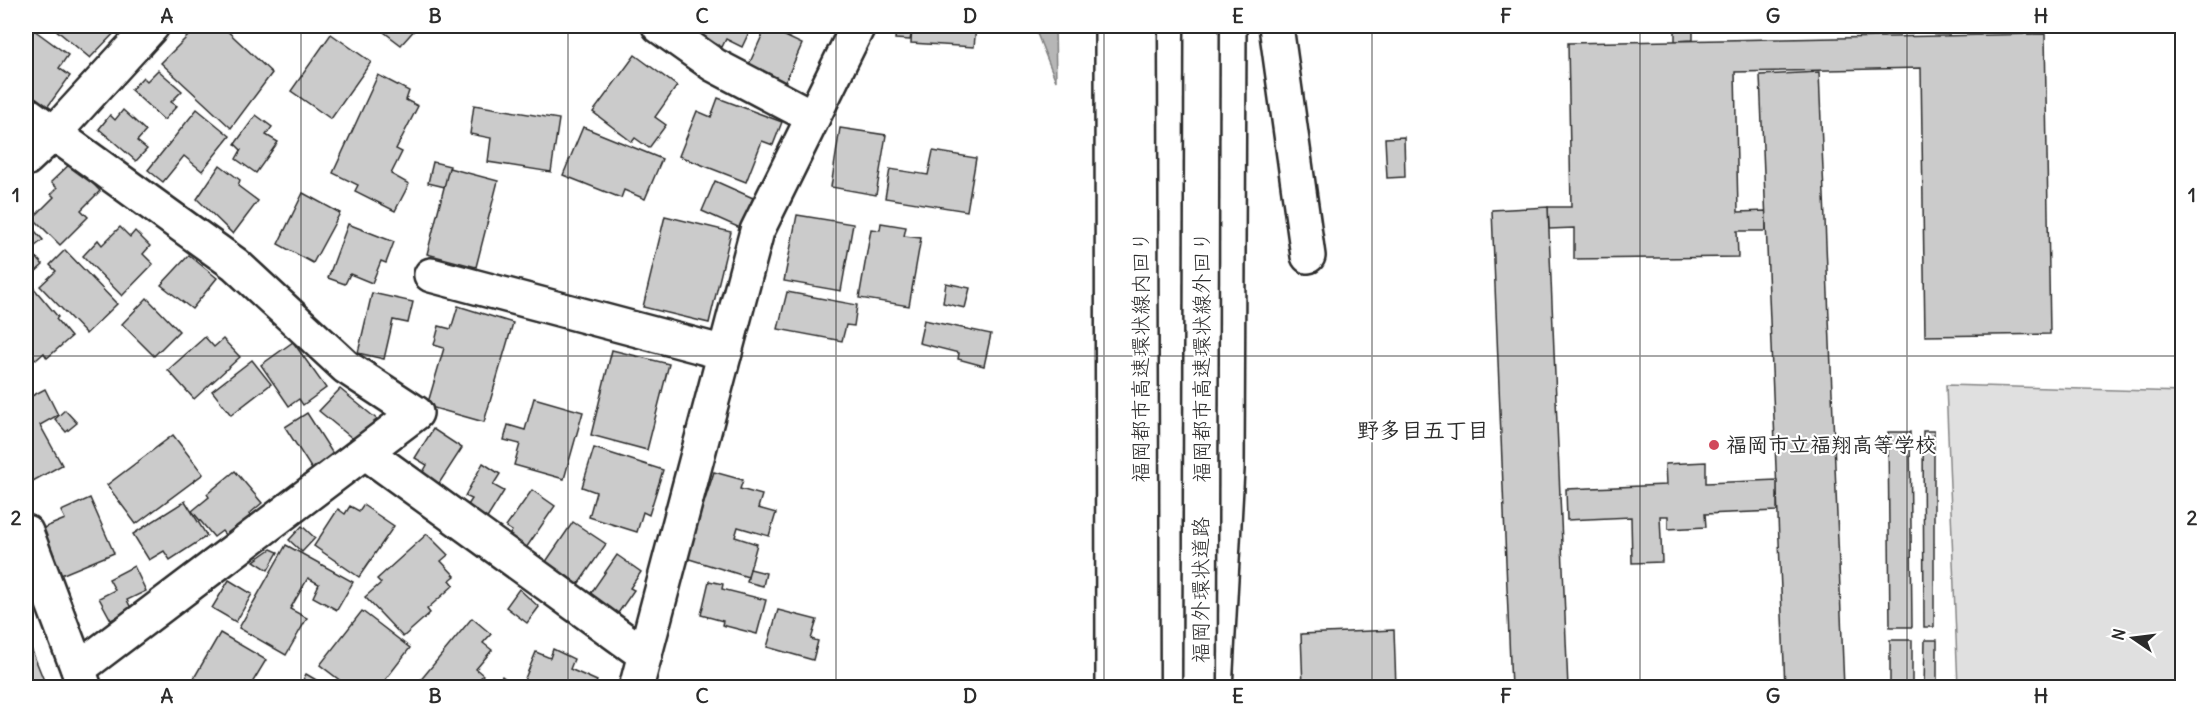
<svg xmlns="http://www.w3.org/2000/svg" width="2208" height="713" viewBox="0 0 2208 713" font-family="Delius,'Klee One',sans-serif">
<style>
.green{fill:#e0e0e0;stroke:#868686;stroke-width:1.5}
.water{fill:#b6b6b6;stroke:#7e7e7e;stroke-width:1.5}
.building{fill:#cbcbcb;stroke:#2b2b2b;stroke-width:1.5}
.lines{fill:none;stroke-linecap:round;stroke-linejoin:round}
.minor-casing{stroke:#2b2b2b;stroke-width:38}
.highway-casing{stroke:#2b2b2b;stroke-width:38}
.minor{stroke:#fff;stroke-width:33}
.highway{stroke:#fff;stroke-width:33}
.highway-bridge-casing{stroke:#2b2b2b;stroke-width:38;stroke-linecap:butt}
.highway-bridge{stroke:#fff;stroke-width:33}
.grid{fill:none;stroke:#2b2b2b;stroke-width:1.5;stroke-opacity:0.55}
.poi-dot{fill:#d1495b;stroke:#fff;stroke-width:2}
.labels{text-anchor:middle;stroke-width:4.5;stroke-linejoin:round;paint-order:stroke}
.street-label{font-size:21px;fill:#2b2b2b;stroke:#fff}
.poi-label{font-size:21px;font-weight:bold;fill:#2b2b2b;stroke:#fff;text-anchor:start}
.neighbourhood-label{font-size:22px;font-weight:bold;fill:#2b2b2b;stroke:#fff}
.neatline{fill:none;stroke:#2b2b2b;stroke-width:2}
.grid-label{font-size:20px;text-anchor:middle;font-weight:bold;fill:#2b2b2b}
</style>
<rect width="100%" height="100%" fill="#fff"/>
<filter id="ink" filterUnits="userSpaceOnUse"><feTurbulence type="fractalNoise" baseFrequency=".0167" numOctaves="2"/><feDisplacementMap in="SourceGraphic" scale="12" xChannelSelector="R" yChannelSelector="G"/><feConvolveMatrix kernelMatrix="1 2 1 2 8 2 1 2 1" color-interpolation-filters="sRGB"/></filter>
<g filter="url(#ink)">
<polygon class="green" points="1946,385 2182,392 2182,687 1958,687"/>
<polygon class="water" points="1034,26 1055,26 1056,81"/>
<g class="building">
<polygon points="56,26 121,26 90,58 55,29"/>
<polygon points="198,26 222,26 272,73 231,128 161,63"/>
<polygon points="376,26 418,26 401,45"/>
<polygon points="696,26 752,26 742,47 726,39 722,47 695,34"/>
<polygon points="912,26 976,26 974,47 911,43"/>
<polygon points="1675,26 1693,26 1693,40 1675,41"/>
<polygon points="766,27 802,44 783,87 746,71"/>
<polygon points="896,29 912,31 910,40 895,39"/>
<polygon points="34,30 68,55 59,68 70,76 43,113 26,101 26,42"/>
<polygon points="331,34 371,62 331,119 291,91"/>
<polygon points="2045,34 2050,334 1925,336 1921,68 1735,72 1738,212 1766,211 1766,231 1737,231 1738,257 1574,259 1574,228 1549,229 1548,207 1571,207 1568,43"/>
<polygon points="635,55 677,86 655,117 666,125 649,148 635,138 632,142 593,112"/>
<polygon points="158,70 182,91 171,102 177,106 164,120 131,90 143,77 147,81"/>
<polygon points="1819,72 1844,688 1785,688 1760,75"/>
<polygon points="378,75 409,91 406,100 418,106 396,149 402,152 391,174 409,184 395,211 355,191 358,185 333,173"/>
<polygon points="718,98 782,122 773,145 762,141 746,182 679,156 697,111 711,117"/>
<polygon points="474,105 559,119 551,172 488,162 491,138 470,134"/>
<polygon points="197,109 230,136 202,171 184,156 163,182 148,170"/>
<polygon points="123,110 146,131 137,141 147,149 136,161 99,129 110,115 115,120"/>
<polygon points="256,115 272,127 266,135 278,142 256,173 236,159 241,150 235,144"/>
<polygon points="583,127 662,159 645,199 624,190 621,198 563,175"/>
<polygon points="840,128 886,135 876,195 831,187"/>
<polygon points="1404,137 1405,177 1387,178 1385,138"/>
<polygon points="933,151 976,158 967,211 885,198 890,169 928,175"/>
<polygon points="72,162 100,191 81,210 88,217 60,245 33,218 54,197 51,194 57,188 51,182"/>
<polygon points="433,162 450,166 445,187 428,183"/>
<polygon points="220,165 240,180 238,186 258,201 233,234 197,199"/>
<polygon points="449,168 498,181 476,267 427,254"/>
<polygon points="715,181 753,198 740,228 702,211"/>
<polygon points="303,193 340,213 313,263 278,244"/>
<polygon points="1548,207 1568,688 1511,688 1492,210"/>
<polygon points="797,215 853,224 841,291 784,281"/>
<polygon points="665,216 731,232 709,323 643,307"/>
<polygon points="26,221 43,240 30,250 43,265 26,280"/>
<polygon points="881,223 906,227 904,236 921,238 909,306 859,298 871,229 880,230"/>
<polygon points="348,224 394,242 386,263 381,261 372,283 350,274 345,284 328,278"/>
<polygon points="120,227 130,237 135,231 150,246 143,254 153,264 122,296 83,256 98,240 102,245"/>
<polygon points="65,250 117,304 86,334 40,286 56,271 50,265"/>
<polygon points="189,255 217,278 192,309 161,285"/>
<polygon points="946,283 970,288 965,308 943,303"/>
<polygon points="32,286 58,317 56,319 71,337 47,358 44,353 36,360 26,347 26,292"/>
<polygon points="787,292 857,305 854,326 846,325 842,341 778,329"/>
<polygon points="372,293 413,302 408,323 393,320 384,359 358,353"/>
<polygon points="147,298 179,331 154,356 122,324"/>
<polygon points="458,306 513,323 484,422 427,406 444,348 434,345 439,326 451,329"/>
<polygon points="924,320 991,334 984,366 958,359 959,353 919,343"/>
<polygon points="205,337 214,347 223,339 240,357 194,399 168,370"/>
<polygon points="293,342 326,388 303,405 299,399 289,406 261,365"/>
<polygon points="612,350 669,364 647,450 591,435"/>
<polygon points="252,360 271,384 231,415 212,391"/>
<polygon points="45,389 58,415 40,425 62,465 33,481 26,466 26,399"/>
<polygon points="340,389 379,421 358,443 319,411"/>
<polygon points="534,398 583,412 564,479 514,465 520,444 504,440 508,425 525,430"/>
<polygon points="65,410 77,423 66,432 55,419"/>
<polygon points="307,413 335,457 313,471 285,427"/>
<polygon points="433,429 462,448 438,485 422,474 427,465 415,458"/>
<polygon points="1923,431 1934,431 1934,627 1924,627"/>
<polygon points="1888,432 1910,432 1912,627 1890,627"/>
<polygon points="173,435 203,474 136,524 107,485"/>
<polygon points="594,448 663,470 649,515 643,512 637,532 589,517 596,492 582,487"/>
<polygon points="1706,462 1706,483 1777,480 1777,511 1705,514 1706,527 1668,529 1668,516 1660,516 1662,562 1632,563 1631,517 1567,520 1566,489 1666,485 1665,464"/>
<polygon points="483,463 500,474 493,485 504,491 486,520 466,508 472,499 465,496"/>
<polygon points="235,471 262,503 249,514 253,519 229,540 222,531 214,537 192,511 209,497 207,494"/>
<polygon points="714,472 743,480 740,489 762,495 758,508 776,513 769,536 738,527 735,537 757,544 748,577 686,558"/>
<polygon points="532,490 555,506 524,551 506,540 512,531 506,527"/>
<polygon points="90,498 114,553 61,575 41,529 65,519 61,511"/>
<polygon points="185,501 207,536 170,560 164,551 149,560 133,534"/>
<polygon points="363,505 394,526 359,577 314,546 338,509 345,514 350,506 359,511"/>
<polygon points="573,522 606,544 577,586 545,563"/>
<polygon points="302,526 315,538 302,552 289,540"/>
<polygon points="427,534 448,555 441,561 455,576 450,580 454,585 427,609 430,613 403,637 365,597 381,583 377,579"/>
<polygon points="286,545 353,582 337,610 313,597 319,584 308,578 290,609 307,618 286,655 239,628"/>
<polygon points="271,549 278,552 268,570 254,561"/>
<polygon points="617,555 641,572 630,588 634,590 614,619 586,600"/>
<polygon points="134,566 146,591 127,600 132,610 111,620 99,598 115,590 109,579"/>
<polygon points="750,569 766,573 763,586 747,582"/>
<polygon points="229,580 252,594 236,622 212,608"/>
<polygon points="709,581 723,584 722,589 766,600 757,634 722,625 723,621 701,615"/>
<polygon points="519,589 539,607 527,623 506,607"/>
<polygon points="778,610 817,620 811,639 818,641 813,660 767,647"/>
<polygon points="362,611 410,648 379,688 350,688 320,665"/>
<polygon points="472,618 491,634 483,643 492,650 476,669 483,675 472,688 414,688"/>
<polygon points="1394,630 1396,688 1303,688 1301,634"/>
<polygon points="220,633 266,660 249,688 238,685 237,688 210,688 194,678"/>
<polygon points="26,636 47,688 26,688"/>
<rect x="1890" y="640" width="22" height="48"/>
<polygon points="1925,640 1937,640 1937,688 1924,688"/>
<polygon points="553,649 574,659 570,669 597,681 594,688 521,688 536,652 550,658"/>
<polygon points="306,674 330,688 299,688"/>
<polygon points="502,676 511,683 508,688 493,688"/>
</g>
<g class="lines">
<defs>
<g id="minor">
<polyline points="659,26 714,65 813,117"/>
<polyline points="1276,26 1308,256"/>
<polyline points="26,113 235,264 346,367 416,413 78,669"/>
<polyline points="26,159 55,132 152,26"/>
<polyline points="431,275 725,353"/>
<polyline points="365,452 645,655"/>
<polyline points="26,532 85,688"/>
<polyline points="636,688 757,231 858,26"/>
</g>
<g id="highway">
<polyline points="1112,26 1113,688"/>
<polyline points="1140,26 1142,688"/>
<polyline points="1215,688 1227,469 1229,26"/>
</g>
</defs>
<use href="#minor" class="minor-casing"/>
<use href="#highway" class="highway-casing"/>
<use href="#minor" class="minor"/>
<use href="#highway" class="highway"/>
<defs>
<polyline id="highway-bridge" points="1200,688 1202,26"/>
</defs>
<use href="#highway-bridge" class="highway-bridge-casing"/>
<use href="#highway-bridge" class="highway-bridge"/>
</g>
</g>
<path class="grid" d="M301,26V688M568,26V688M836,26V688M1104,26V688M1372,26V688M1640,26V688M1907,26V688M26,356H2182"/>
<circle class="poi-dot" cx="1714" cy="445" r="6"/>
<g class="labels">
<g class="street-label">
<text transform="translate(1141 357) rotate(-90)" y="7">福岡都市高速環状線内回り</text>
<text transform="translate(1202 357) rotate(-90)" y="7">福岡都市高速環状線外回り</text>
<text transform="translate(1201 590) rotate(-90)" y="7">福岡外環状道路</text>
</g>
<g class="poi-label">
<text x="1726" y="452">福岡市立福翔高等学校</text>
</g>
<g class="neighbourhood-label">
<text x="1423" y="438">野多目五丁目</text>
</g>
</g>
<rect width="2208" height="713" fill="none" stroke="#fff" stroke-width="66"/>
<g transform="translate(2133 638) rotate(284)" stroke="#ffffff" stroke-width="4.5" paint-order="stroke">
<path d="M0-4.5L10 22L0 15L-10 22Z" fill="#2b2b2b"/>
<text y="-9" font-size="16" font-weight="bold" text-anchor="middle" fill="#2b2b2b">N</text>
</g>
<rect x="33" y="33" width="2142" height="647" class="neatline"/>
<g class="grid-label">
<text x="167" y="23">A</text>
<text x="435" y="23">B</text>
<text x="702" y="23">C</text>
<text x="970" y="23">D</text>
<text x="1238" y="23">E</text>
<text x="1506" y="23">F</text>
<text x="1773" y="23">G</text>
<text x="2041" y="23">H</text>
<text x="16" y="202">1</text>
<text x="2192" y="202">1</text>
<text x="16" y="525">2</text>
<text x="2192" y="525">2</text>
<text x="167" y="703">A</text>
<text x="435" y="703">B</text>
<text x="702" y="703">C</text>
<text x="970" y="703">D</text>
<text x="1238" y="703">E</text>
<text x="1506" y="703">F</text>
<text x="1773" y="703">G</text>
<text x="2041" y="703">H</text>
</g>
</svg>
